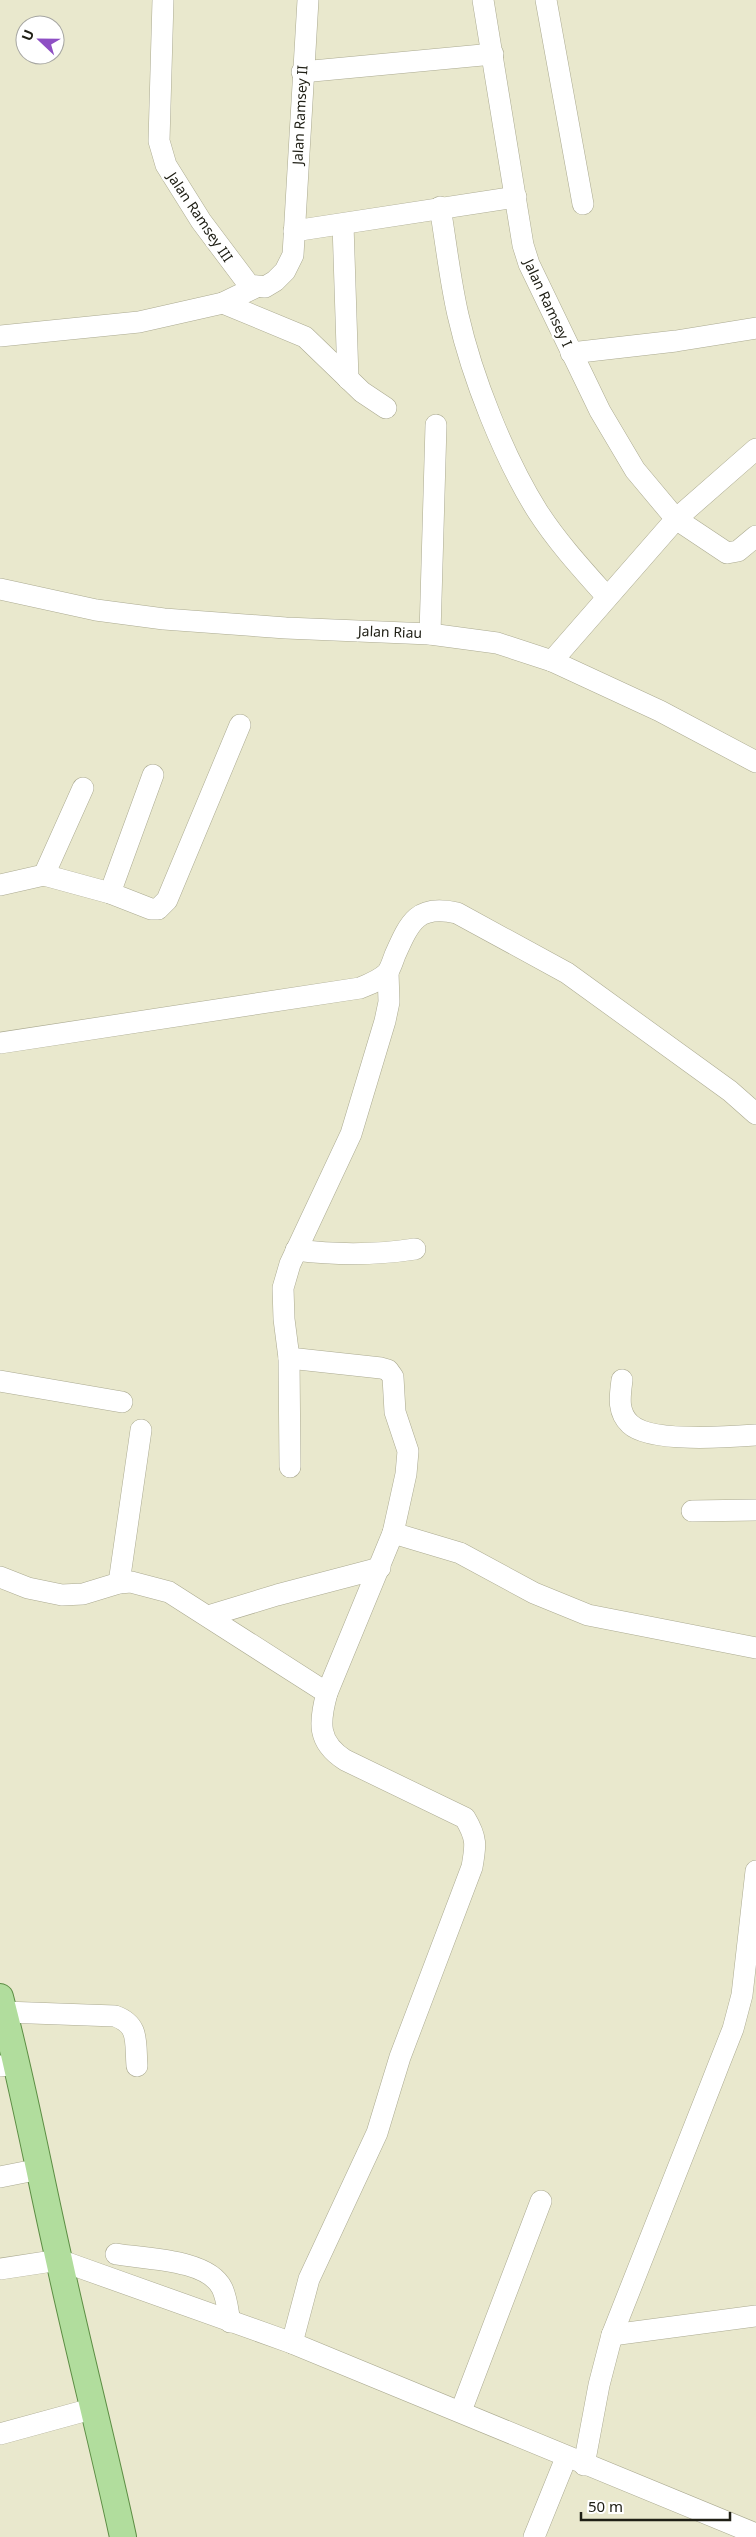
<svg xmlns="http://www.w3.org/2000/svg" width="756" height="2537" viewBox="0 0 756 2537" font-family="'Noto Sans',sans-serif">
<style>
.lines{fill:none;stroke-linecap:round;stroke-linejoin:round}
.minor-casing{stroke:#abaa91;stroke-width:22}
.major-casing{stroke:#5c8d44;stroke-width:28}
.minor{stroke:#fff;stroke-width:21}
.major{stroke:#b1dd9d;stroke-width:26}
.labels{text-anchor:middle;stroke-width:5;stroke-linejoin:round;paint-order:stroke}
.street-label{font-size:14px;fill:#202016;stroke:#fff}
</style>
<rect width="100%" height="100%" fill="#e9e8cd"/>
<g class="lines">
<defs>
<g id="minor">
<polyline points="163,0 159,141 166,165 201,221 249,285 265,287 275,281 285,271 293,255 308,0"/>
<polyline points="483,0 523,245 529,264 600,411 635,470 676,519 727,553 738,551 756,536"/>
<polyline points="546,0 583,204"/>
<polyline points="302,72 493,54"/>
<path d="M440,207C446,243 450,280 458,315C472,377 504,458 538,512C558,543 583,570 607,597"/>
<polyline points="343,224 348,379"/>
<polyline points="294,231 516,197"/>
<polyline points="223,303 305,337 362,392 386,408"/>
<polyline points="0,336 139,322 223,303 256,287"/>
<polyline points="571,353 676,341 756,328"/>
<polyline points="0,589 96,610 164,619 286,628 430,634 497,643 552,661 660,711 756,762"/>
<polyline points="430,634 436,425"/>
<polyline points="552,661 676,519 756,449"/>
<polyline points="44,875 110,893 151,909 158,909 167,900 240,725"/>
<polyline points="0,885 44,875 83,788"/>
<polyline points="110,893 153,775"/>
<path d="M0,1043L360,988C370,984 380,980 387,973C391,968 393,960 395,955C410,921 418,904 457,913L567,973L730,1091L756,1114"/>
<path d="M296,1250C336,1255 376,1255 415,1249"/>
<polyline points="289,1358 290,1467"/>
<path d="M622,1380C620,1396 617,1412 630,1424C650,1443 729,1437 756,1435"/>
<polyline points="0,1381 122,1402"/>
<polyline points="692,1511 756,1510"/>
<polyline points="393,1533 460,1553 534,1593 588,1615 756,1648"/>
<polyline points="0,1577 28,1588 62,1595 83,1594 119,1583 131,1582 169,1592 327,1693"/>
<polyline points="119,1583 141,1430"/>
<polyline points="208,1616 277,1595 380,1568"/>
<path d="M4,2012L115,2016C140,2025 135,2042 137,2066"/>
<polyline points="0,2066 18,2064"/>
<polyline points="0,2177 40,2169"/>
<path d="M116,2254C145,2259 208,2259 222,2288C227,2298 228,2312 230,2322"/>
<polyline points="0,2269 59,2260 292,2343 756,2534"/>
<polyline points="612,2335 756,2316"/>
<path d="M292,2343L309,2279L377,2133L400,2057L472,1867C476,1845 477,1838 465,1818L345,1760C317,1742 319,1722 327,1693L393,1533L406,1474L408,1451L395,1412L393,1377L388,1370L381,1368L289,1358L284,1319L283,1288L290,1264L351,1134L385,1021L389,1002L388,972"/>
<polyline points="461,2411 541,2201"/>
<polyline points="0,2434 95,2408"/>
<polyline points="584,2465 599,2385 612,2335 733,2029 742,1995 756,1871"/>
<polyline points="534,2537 566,2458"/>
</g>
<path id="major" d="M0,1997C23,2084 39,2172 59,2260C79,2352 103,2444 123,2537"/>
</defs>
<use href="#minor" class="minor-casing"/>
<use href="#major" class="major-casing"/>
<use href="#minor" class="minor"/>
<use href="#major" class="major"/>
</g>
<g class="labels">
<g class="street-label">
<text transform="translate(300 115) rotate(-87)" y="5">Jalan Ramsey II</text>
<text transform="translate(200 217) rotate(56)" y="5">Jalan Ramsey III</text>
<text transform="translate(548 303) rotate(65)" y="5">Jalan Ramsey I</text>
<text transform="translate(390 632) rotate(2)" y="5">Jalan Riau</text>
</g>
</g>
<g transform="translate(40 40) rotate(292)"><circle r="24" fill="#ffffff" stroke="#a6a6a2"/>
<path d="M0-4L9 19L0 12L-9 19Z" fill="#8e4fc4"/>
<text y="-8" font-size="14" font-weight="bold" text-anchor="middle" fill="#202016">U</text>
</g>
<path d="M581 2512v8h149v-8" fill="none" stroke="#202016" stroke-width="2.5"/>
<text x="588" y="2512" font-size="15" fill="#202016" stroke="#ffffff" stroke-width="4" paint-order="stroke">50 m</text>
</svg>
